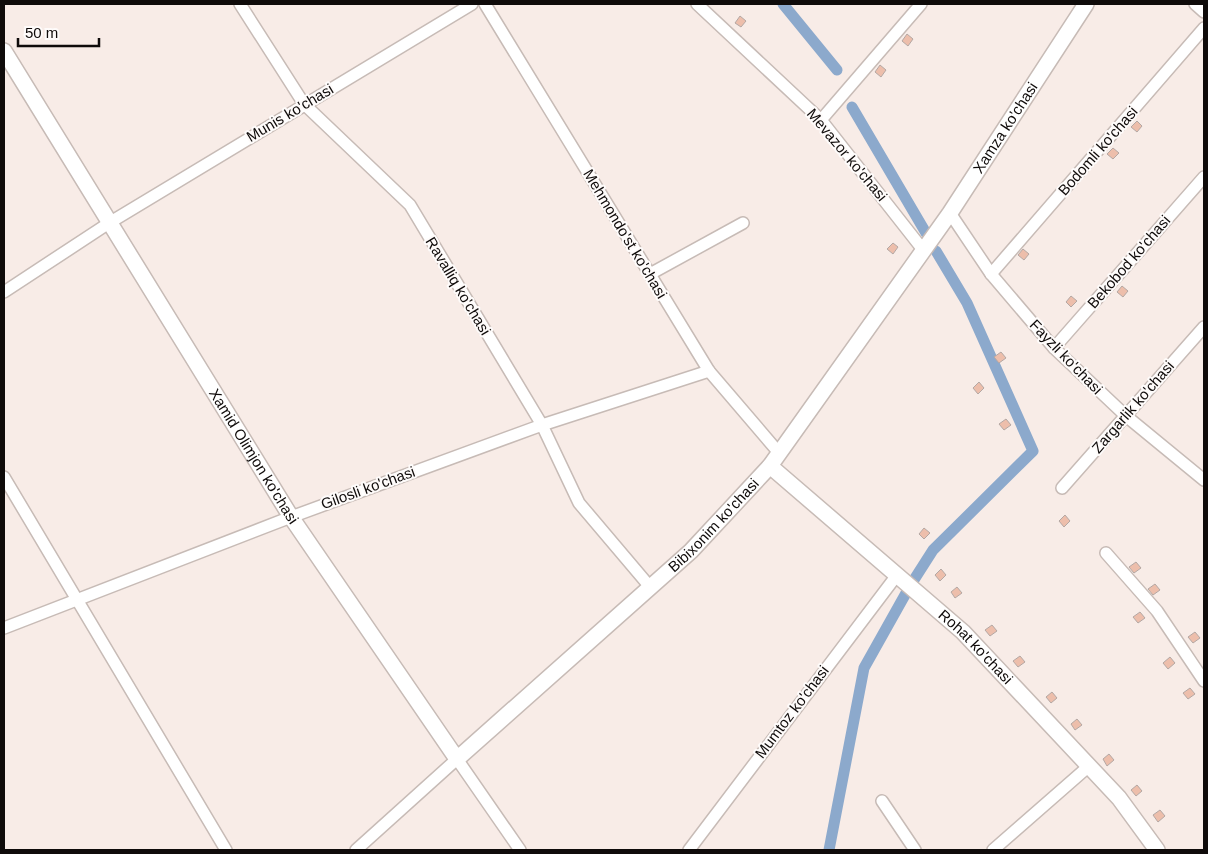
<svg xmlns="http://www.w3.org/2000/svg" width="1208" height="854" viewBox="0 0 1208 854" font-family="Helvetica,sans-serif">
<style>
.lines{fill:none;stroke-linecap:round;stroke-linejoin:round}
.canal{stroke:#8ca9cc;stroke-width:11}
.building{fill:#edbeab;stroke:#b4a8a4}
.street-casing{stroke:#c7bbb6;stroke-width:14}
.secondary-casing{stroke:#c7bbb6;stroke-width:18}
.street{stroke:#fff;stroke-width:11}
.secondary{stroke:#fff;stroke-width:15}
.labels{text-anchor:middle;stroke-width:4;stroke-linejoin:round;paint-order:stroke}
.street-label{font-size:15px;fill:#0f0b0a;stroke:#fefbfa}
</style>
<rect width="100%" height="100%" fill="#f8ece7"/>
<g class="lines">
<g class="canal">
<polyline points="783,4 837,70"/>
<polyline points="852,107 926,233"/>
<polyline points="829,850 864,668 910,586 933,550 1033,451 967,303 936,251"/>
</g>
</g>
<g class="building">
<polygon points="740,16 746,21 741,27 735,23"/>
<polygon points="907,34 913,39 908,46 902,41"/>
<polygon points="880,65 886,70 881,77 875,72"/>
<polygon points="1137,121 1142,126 1137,132 1131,127"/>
<polygon points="1113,148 1119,153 1113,159 1107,154"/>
<polygon points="893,243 898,247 893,254 887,249"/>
<polygon points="1023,249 1029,254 1024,260 1018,255"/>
<polygon points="1122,286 1128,291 1123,297 1117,292"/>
<polygon points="1071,296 1077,301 1071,307 1066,302"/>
<polygon points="1001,352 1006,358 999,363 994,357"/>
<polygon points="979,382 984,388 978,394 973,388"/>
<polygon points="1006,419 1011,425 1004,430 999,424"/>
<polygon points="1065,515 1070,521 1064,527 1059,521"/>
<polygon points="924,528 930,533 924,539 919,534"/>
<polygon points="1136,562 1141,568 1134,573 1129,567"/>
<polygon points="941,569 946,575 940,581 935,575"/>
<polygon points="1155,584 1160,590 1153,595 1148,589"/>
<polygon points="957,587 962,593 955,598 951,592"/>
<polygon points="1140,612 1145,618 1138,623 1133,617"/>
<polygon points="992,625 997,631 990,636 985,630"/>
<polygon points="1195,632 1200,638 1193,643 1188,637"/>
<polygon points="1020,656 1025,662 1018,667 1013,661"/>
<polygon points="1170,657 1175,663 1168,669 1163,663"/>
<polygon points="1190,688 1195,694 1188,699 1183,693"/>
<polygon points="1052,692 1057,698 1051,703 1046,697"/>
<polygon points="1077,719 1082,725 1075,730 1071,724"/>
<polygon points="1109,754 1114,760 1107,766 1103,759"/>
<polygon points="1137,785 1142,791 1136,796 1131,790"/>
<polygon points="1160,810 1165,816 1158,822 1153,815"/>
</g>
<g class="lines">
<defs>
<g id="street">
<polyline points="240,4 304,104 410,205 542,425 579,503 651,588"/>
<polyline points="485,4 709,371 780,454"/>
<polyline points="697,4 821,120 924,251"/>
<polyline points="1195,4 1204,12"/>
<polyline points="821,120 921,4"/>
<polyline points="950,213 991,274 1054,348 1126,416 1204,480"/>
<polyline points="650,274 743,223"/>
<polyline points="991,274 1204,28"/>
<polyline points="4,292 109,223 472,4"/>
<polyline points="1054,348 1204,177"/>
<polyline points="4,477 226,850"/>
<polyline points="1062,488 1204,327"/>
<polyline points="1106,553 1157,611 1204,681"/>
<polyline points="4,628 291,517 542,425 709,371"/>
<polyline points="882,801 915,850"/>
<polyline points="356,850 457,759 520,850"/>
<polyline points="689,850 897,575"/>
<polyline points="993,850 1089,766"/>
</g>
<g id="secondary">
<path id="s1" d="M4,51L291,517L457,759L691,551L770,466L950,213L1086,4"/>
<path id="s2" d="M770,466L963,632L1119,798L1157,850"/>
</g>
</defs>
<use href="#street" class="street-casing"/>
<use href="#secondary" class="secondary-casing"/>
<use href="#street" class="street"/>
<use href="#secondary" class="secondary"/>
</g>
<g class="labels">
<g class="street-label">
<text transform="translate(290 113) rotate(-31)" y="5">Munis ko'chasi</text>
<text dy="5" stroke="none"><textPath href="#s1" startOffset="1682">Xamza ko'chasi</textPath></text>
<text transform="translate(1098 151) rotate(-49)" y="5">Bodomli ko'chasi</text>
<text transform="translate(847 155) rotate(50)" y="5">Mevazor ko'chasi</text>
<text transform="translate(625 234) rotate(59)" y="5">Mehmondo'st ko'chasi</text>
<text transform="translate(1129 262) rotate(-49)" y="5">Bekobod ko'chasi</text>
<text transform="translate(458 286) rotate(59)" y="5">Ravalliq ko'chasi</text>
<text transform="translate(1066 357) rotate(46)" y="5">Fayzli ko'chasi</text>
<text transform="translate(1133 407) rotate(-49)" y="5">Zargarlik ko'chasi</text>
<text dy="5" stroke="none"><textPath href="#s1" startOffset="476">Xamid Olimjon ko'chasi</textPath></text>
<text transform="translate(368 488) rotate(-20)" y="5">Gilosli ko'chasi</text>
<text dy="5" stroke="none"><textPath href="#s1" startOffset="1188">Bibixonim ko'chasi</textPath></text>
<text dy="5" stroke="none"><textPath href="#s2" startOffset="274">Rohat ko'chasi</textPath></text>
<text transform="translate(792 712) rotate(-53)" y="5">Mumtoz ko'chasi</text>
</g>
</g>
<rect width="1208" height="854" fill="none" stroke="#0f0b0a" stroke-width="10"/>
<path d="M18 38v8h81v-8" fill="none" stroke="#0f0b0a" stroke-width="2.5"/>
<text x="25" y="38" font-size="15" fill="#0f0b0a" stroke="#fefbfa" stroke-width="4" paint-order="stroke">50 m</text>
</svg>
